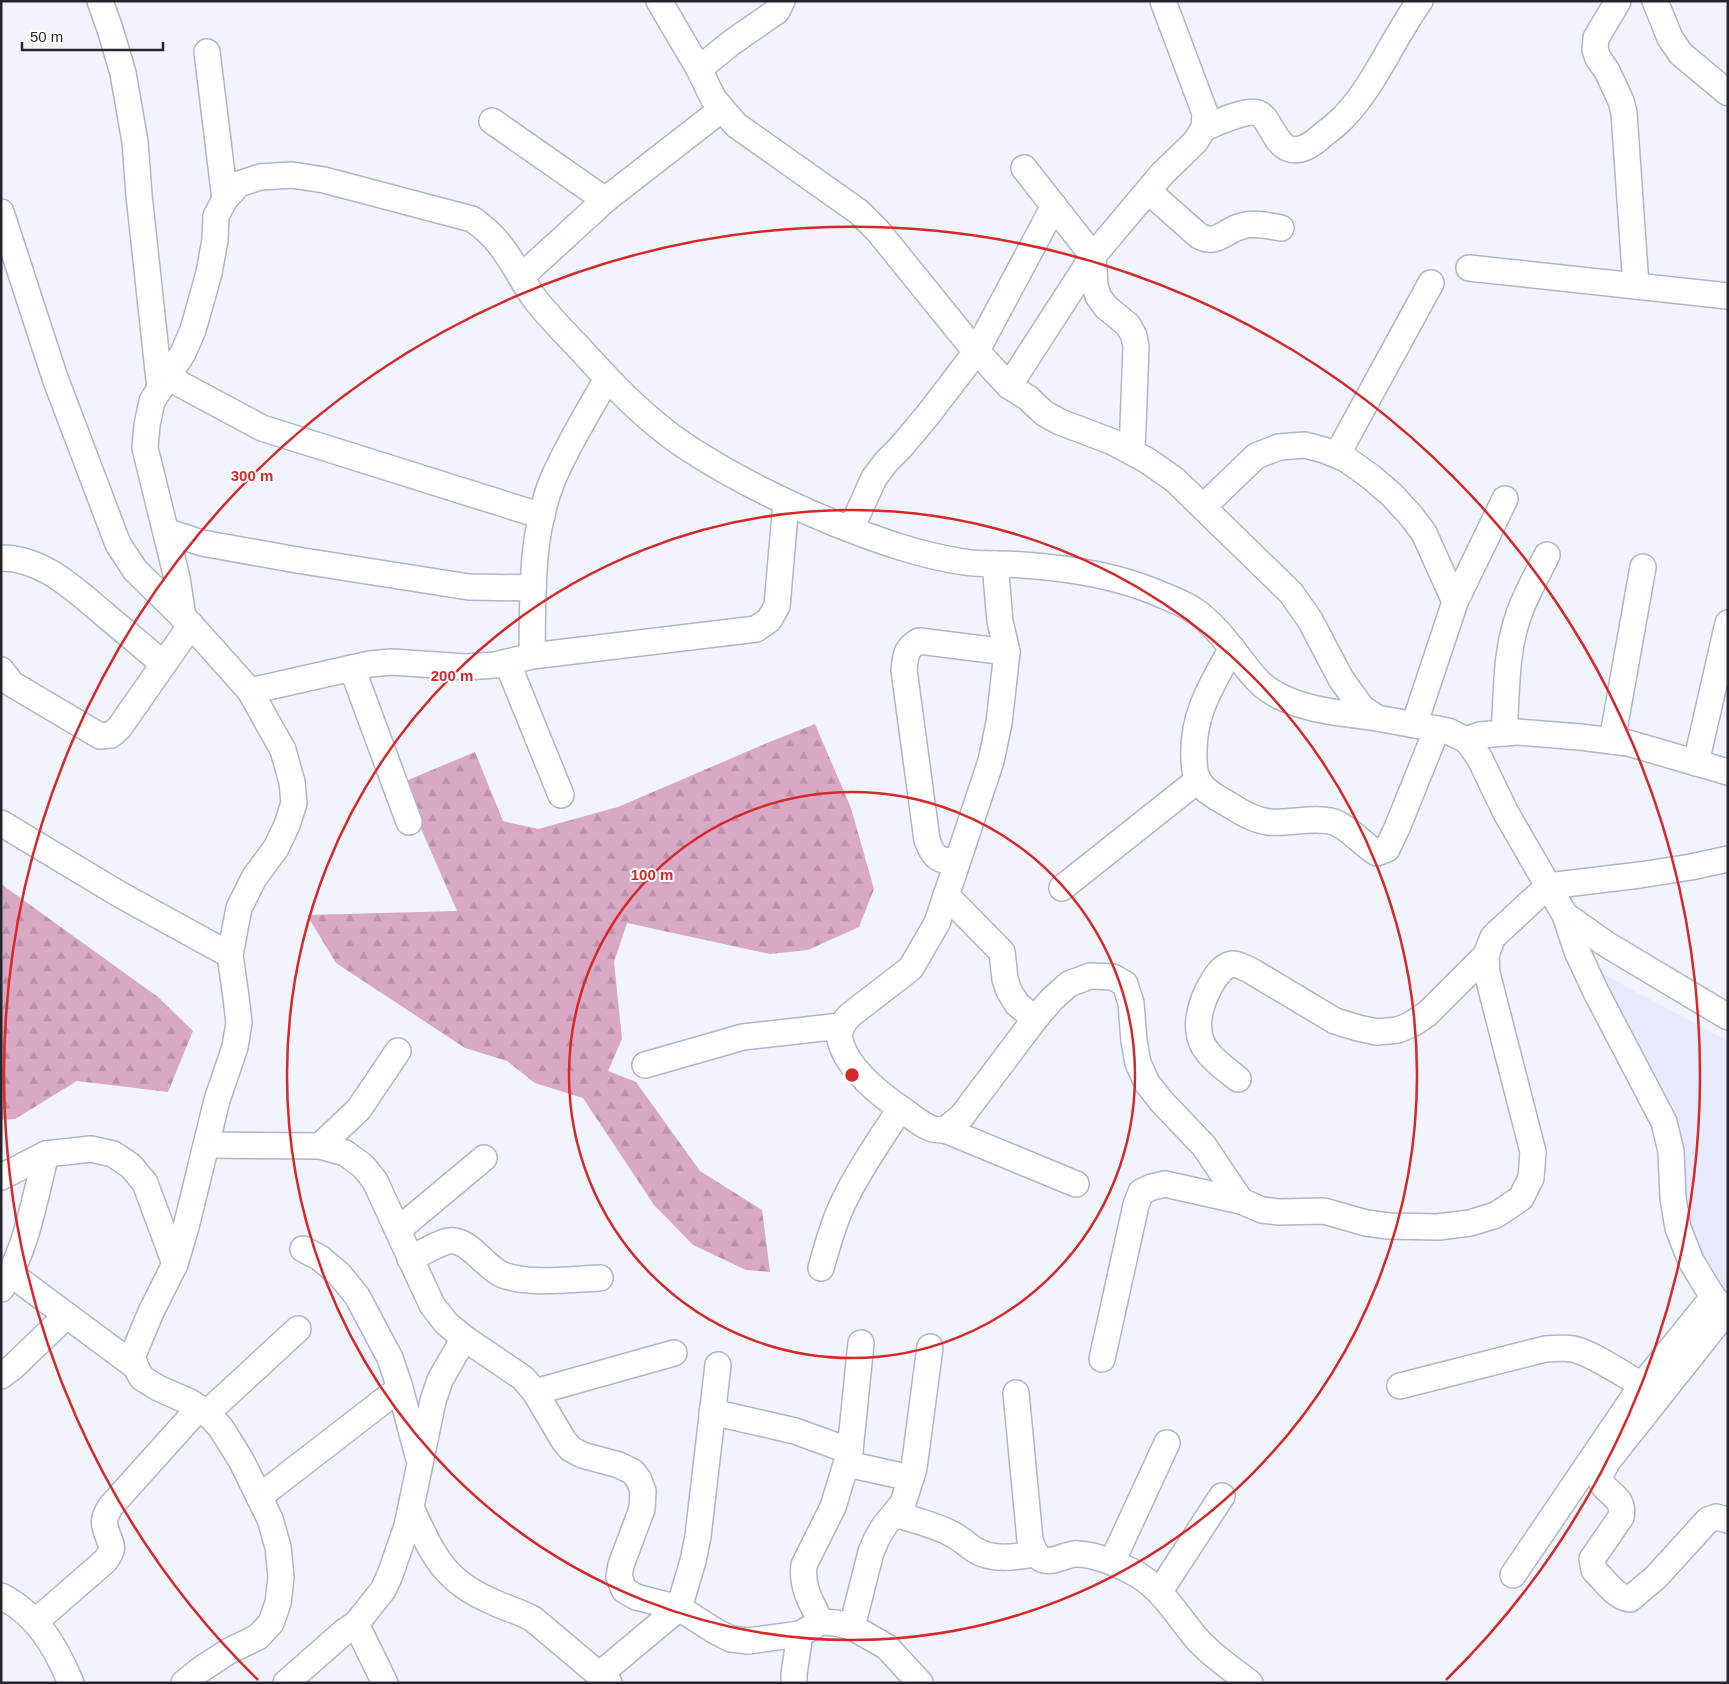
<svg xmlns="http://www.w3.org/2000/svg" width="1729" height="1684" viewBox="0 0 1729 1684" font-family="Helvetica,sans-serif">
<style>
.built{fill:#e6eafc}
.forest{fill:url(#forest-firs)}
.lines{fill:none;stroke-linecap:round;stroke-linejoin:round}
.minor-casing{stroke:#afb5ca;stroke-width:28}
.minor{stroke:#fff;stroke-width:25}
.ring{fill:none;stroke:#d62828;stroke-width:2.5}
.centre{fill:#d62828;stroke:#fff;stroke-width:2.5}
.ring-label{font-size:15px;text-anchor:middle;font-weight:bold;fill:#d62828;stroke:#fff;stroke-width:4;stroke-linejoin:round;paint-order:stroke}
</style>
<defs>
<pattern id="forest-firs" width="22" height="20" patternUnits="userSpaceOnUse" patternTransform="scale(1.25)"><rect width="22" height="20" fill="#d9a8c5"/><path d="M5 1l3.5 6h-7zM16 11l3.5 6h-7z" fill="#ba90aa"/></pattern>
</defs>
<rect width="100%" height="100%" fill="#f1f4fd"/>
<polygon class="built" points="1595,970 1728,1041 1728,1292 1686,1229 1684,1150"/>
<g class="forest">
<polygon points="815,724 851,808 874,889 859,927 808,950 770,954 627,923 614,962 622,1039 608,1071 636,1082 700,1171 762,1210 770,1272 746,1270 693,1245 654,1205 583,1098 535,1083 507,1061 465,1048 336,963 307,915 457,911 401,783 475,752 503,821 538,829 618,807 767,743"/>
<polygon points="1,884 158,997 193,1031 168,1092 77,1081 15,1119 1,1120"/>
</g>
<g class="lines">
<defs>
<g id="minor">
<polyline points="100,1 110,29 123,73 135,142 139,195 160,389"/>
<polyline points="659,1 699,69 713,98 736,125 859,212 878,231 967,341 1009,386 1028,398 1044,413 1060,422 1113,442 1148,461 1175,480 1291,593 1310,620 1341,679 1362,708 1377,718 1448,731 1466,740 1472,747 1480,759 1506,813 1565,915 1577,951 1596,992 1664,1122 1671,1151 1673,1198 1678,1228 1691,1261 1713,1297 1728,1314"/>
<polyline points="1618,1 1596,38 1595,50 1598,58 1607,71 1621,101 1624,113 1636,286"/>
<polyline points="1655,1 1670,38 1681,54 1728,93"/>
<polyline points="207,52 225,199"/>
<polyline points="699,69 731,43 777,11 782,1"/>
<polyline points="492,121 605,200"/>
<path d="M1204,128C1214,124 1248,108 1258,113C1265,116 1268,124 1272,130C1276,137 1280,144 1287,148C1301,154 1314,143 1324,134C1331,129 1338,123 1344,117C1376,83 1393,38 1420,1"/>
<polyline points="1024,168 1093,256 1095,285 1098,296 1106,307 1128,325 1134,336 1136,347 1132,452"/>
<path d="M1148,191L1199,236C1217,246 1225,230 1242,226C1255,222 1269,226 1281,228"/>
<polyline points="1,212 55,378 118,544 135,570 191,625 250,691 283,750 292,782 294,803 287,825 276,848 254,878 239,908 230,955 236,997 239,1023 235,1047 217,1100 186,1227 175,1264 151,1312 133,1355 135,1366 142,1378 158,1388 190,1402 207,1413 221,1428 241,1460 270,1519 278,1547 281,1577 278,1603 271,1623 258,1637 229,1651 200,1670 184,1683"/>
<polyline points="1469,268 1728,296"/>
<polyline points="522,276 605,200 722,109"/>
<polyline points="167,377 262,428 542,516"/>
<polyline points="1009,386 1093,256 1162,174 1195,142 1204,128 1205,113 1163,1"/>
<polyline points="1337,455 1431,283"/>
<polyline points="1203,507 1256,456 1279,447 1305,445 1324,450 1346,459 1371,477 1392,495 1412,517 1424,533 1455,602"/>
<polyline points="851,529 874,478 886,462 900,448 927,416 976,352 1054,206"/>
<polyline points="166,531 202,543 297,560 469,587 533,588"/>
<path d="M1,558C43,558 74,589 104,614C124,631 144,647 163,664"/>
<path d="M995,564L1000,621L1007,652L999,723L991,761L937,923L911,968L849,1016C843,1023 838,1031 840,1040C847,1070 883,1097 907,1113C915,1119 923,1126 933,1129C937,1130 941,1130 945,1130L962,1116L1035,1019L1052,999L1069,984L1090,976L1113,977L1125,984L1131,1003L1134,1041L1138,1063L1147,1083L1162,1102L1204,1146L1241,1201L1262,1210L1279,1212L1324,1211L1366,1223L1389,1226L1438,1227L1470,1223L1496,1215L1521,1198L1531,1178L1533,1152L1487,973L1486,955L1493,937L1548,886L1640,875L1691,867L1728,859"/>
<path d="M183,617L177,578L145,448L147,425L152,401L183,353L193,330L209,273L215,240L216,216L225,199L239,184L260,177L292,175L324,180L472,219C506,242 513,268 535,299C549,317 566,334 582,351C614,386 646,420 685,446C732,477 783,502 834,523C877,540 918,555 964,562C983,565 1003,563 1023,565C1067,568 1114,575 1155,592C1171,599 1190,605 1203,617C1214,626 1224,638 1232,649C1245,664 1255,682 1272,692C1303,711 1342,713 1377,718"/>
<path d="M1232,648C1212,685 1192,714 1194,758C1194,764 1195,774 1198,780C1204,791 1217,798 1228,804C1241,812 1253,820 1269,822C1290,824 1314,816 1334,822C1350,828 1363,845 1377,853L1387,849L1397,828L1437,729"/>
<path d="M532,656C533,598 530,534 553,479C568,444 588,412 607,379"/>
<polyline points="507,662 561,795"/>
<polyline points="352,668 409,822"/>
<polyline points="1,670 12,684 100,736 111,735 119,728 191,625"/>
<polyline points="250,691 370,664 392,662 466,667 495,665 532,656 756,629 769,620 777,606 786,503"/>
<polyline points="1414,725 1455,602 1505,499"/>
<path d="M1504,733C1507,694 1505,652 1519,614C1526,594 1537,575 1547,555"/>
<polyline points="1466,740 1480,735 1517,732 1580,737 1628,743 1728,772"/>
<polyline points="1612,741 1643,567"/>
<polyline points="1696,763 1728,623"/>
<polyline points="1,823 119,894 230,955"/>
<path d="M957,862C938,860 934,859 927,840L904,670C906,655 905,649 919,641L1007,652"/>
<polyline points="1062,888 1198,780"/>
<polyline points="946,895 1002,952 1005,979 1009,991 1017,1004 1035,1019"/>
<polyline points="1565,915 1606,944 1728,1017"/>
<polyline points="645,1065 743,1037 841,1026"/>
<path d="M1238,1079C1226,1069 1212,1060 1204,1047C1192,1026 1202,999 1213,981C1218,973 1224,965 1233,964C1238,964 1244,968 1248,969L1335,1021L1358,1028L1377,1032L1398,1030L1412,1024L1427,1014L1486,955"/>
<polyline points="945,1130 1076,1184"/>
<polyline points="206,1145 320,1146 345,1153 363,1166 375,1181 432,1305 446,1323 464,1338 523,1378 535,1392 564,1441 571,1449 582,1455 619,1465 633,1472 639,1480 643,1491 642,1509 621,1565 619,1577 624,1590 636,1597 679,1608 715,1631 731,1639 748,1641 800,1634 821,1622 836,1623 852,1627 887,1647 920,1683"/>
<polyline points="320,1146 359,1109 398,1051"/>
<polyline points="1,1177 46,1154 91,1149 113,1154 131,1166 145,1183 175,1264"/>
<polyline points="398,1230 484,1158"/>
<polyline points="303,1249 320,1258 339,1274 357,1296 390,1358 400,1388 418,1456"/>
<path d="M410,1259C420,1254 440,1242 449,1241C469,1238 485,1268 503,1275C530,1285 571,1279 600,1278"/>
<path d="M821,1268C828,1243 835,1218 847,1195C862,1165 882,1137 900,1109"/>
<polyline points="11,1274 135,1366"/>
<path d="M1,1289C26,1253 35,1197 46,1154"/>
<path d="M1726,1312L1607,1462C1605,1467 1601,1472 1601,1477C1600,1493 1626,1494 1621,1517L1592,1559L1594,1570C1604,1580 1616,1598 1630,1599L1656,1577L1708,1520L1716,1517L1728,1520"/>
<polyline points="1102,1359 1136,1205 1141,1192 1152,1187 1165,1184 1241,1201"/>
<polyline points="1,1376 13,1367 66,1316"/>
<path d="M1400,1386L1545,1349C1554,1349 1564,1347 1573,1349C1592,1353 1624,1375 1642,1385"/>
<polyline points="535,1392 674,1353"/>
<path d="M1016,1393L1030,1540C1038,1563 1044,1564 1066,1556C1070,1555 1074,1553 1077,1554C1095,1554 1115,1563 1131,1571C1161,1586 1176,1614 1197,1639C1212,1656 1232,1669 1250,1683"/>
<polyline points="712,1412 795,1431 850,1451"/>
<polyline points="207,1413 298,1329"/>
<polyline points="847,1464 911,1478"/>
<polyline points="259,1497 400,1388"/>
<path d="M411,1508C432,1552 442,1580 491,1601C505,1608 519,1611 533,1619L609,1683"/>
<path d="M895,1514C913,1520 932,1524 950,1533C959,1537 966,1544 975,1550C992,1561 1016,1557 1035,1554"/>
<polyline points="1112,1562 1167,1443"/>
<polyline points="1513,1575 1642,1385 1713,1297"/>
<polyline points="1160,1591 1222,1496"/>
<path d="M1,1596C37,1614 56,1647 71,1683"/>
<path d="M35,1622L105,1561C118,1545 108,1543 105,1526C103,1519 107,1513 110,1507L199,1408"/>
<path d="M821,1622C812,1604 801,1587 804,1565L833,1507L850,1451L861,1343"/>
<polyline points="356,1624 385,1683"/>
<polyline points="852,1627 871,1552 877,1538 885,1525 903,1503 914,1468 930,1347"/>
<polyline points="600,1674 679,1608 693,1561 698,1536 718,1365"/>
<polyline points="286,1683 344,1632 356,1624 383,1590 390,1575 407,1526 433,1401 440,1380 464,1338"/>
<polyline points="794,1683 794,1674 800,1634"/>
</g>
</defs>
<use href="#minor" class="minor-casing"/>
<use href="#minor" class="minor"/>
</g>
<g class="ring">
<circle cx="852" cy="1075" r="283"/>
<circle cx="852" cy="1075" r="565"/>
<path d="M258 1680A848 848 0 1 1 1446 1680"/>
</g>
<circle cx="852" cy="1075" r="8" class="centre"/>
<g class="ring-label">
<text x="252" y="481">300 m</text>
<text x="452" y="681">200 m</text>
<text x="652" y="880">100 m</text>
</g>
<rect width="1729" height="1684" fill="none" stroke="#24262e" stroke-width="5"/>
<path d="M22 42v8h141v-8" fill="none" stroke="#24262e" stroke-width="2.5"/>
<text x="30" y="42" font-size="15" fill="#24262e" stroke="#ffffff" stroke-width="4" paint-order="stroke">50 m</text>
</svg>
